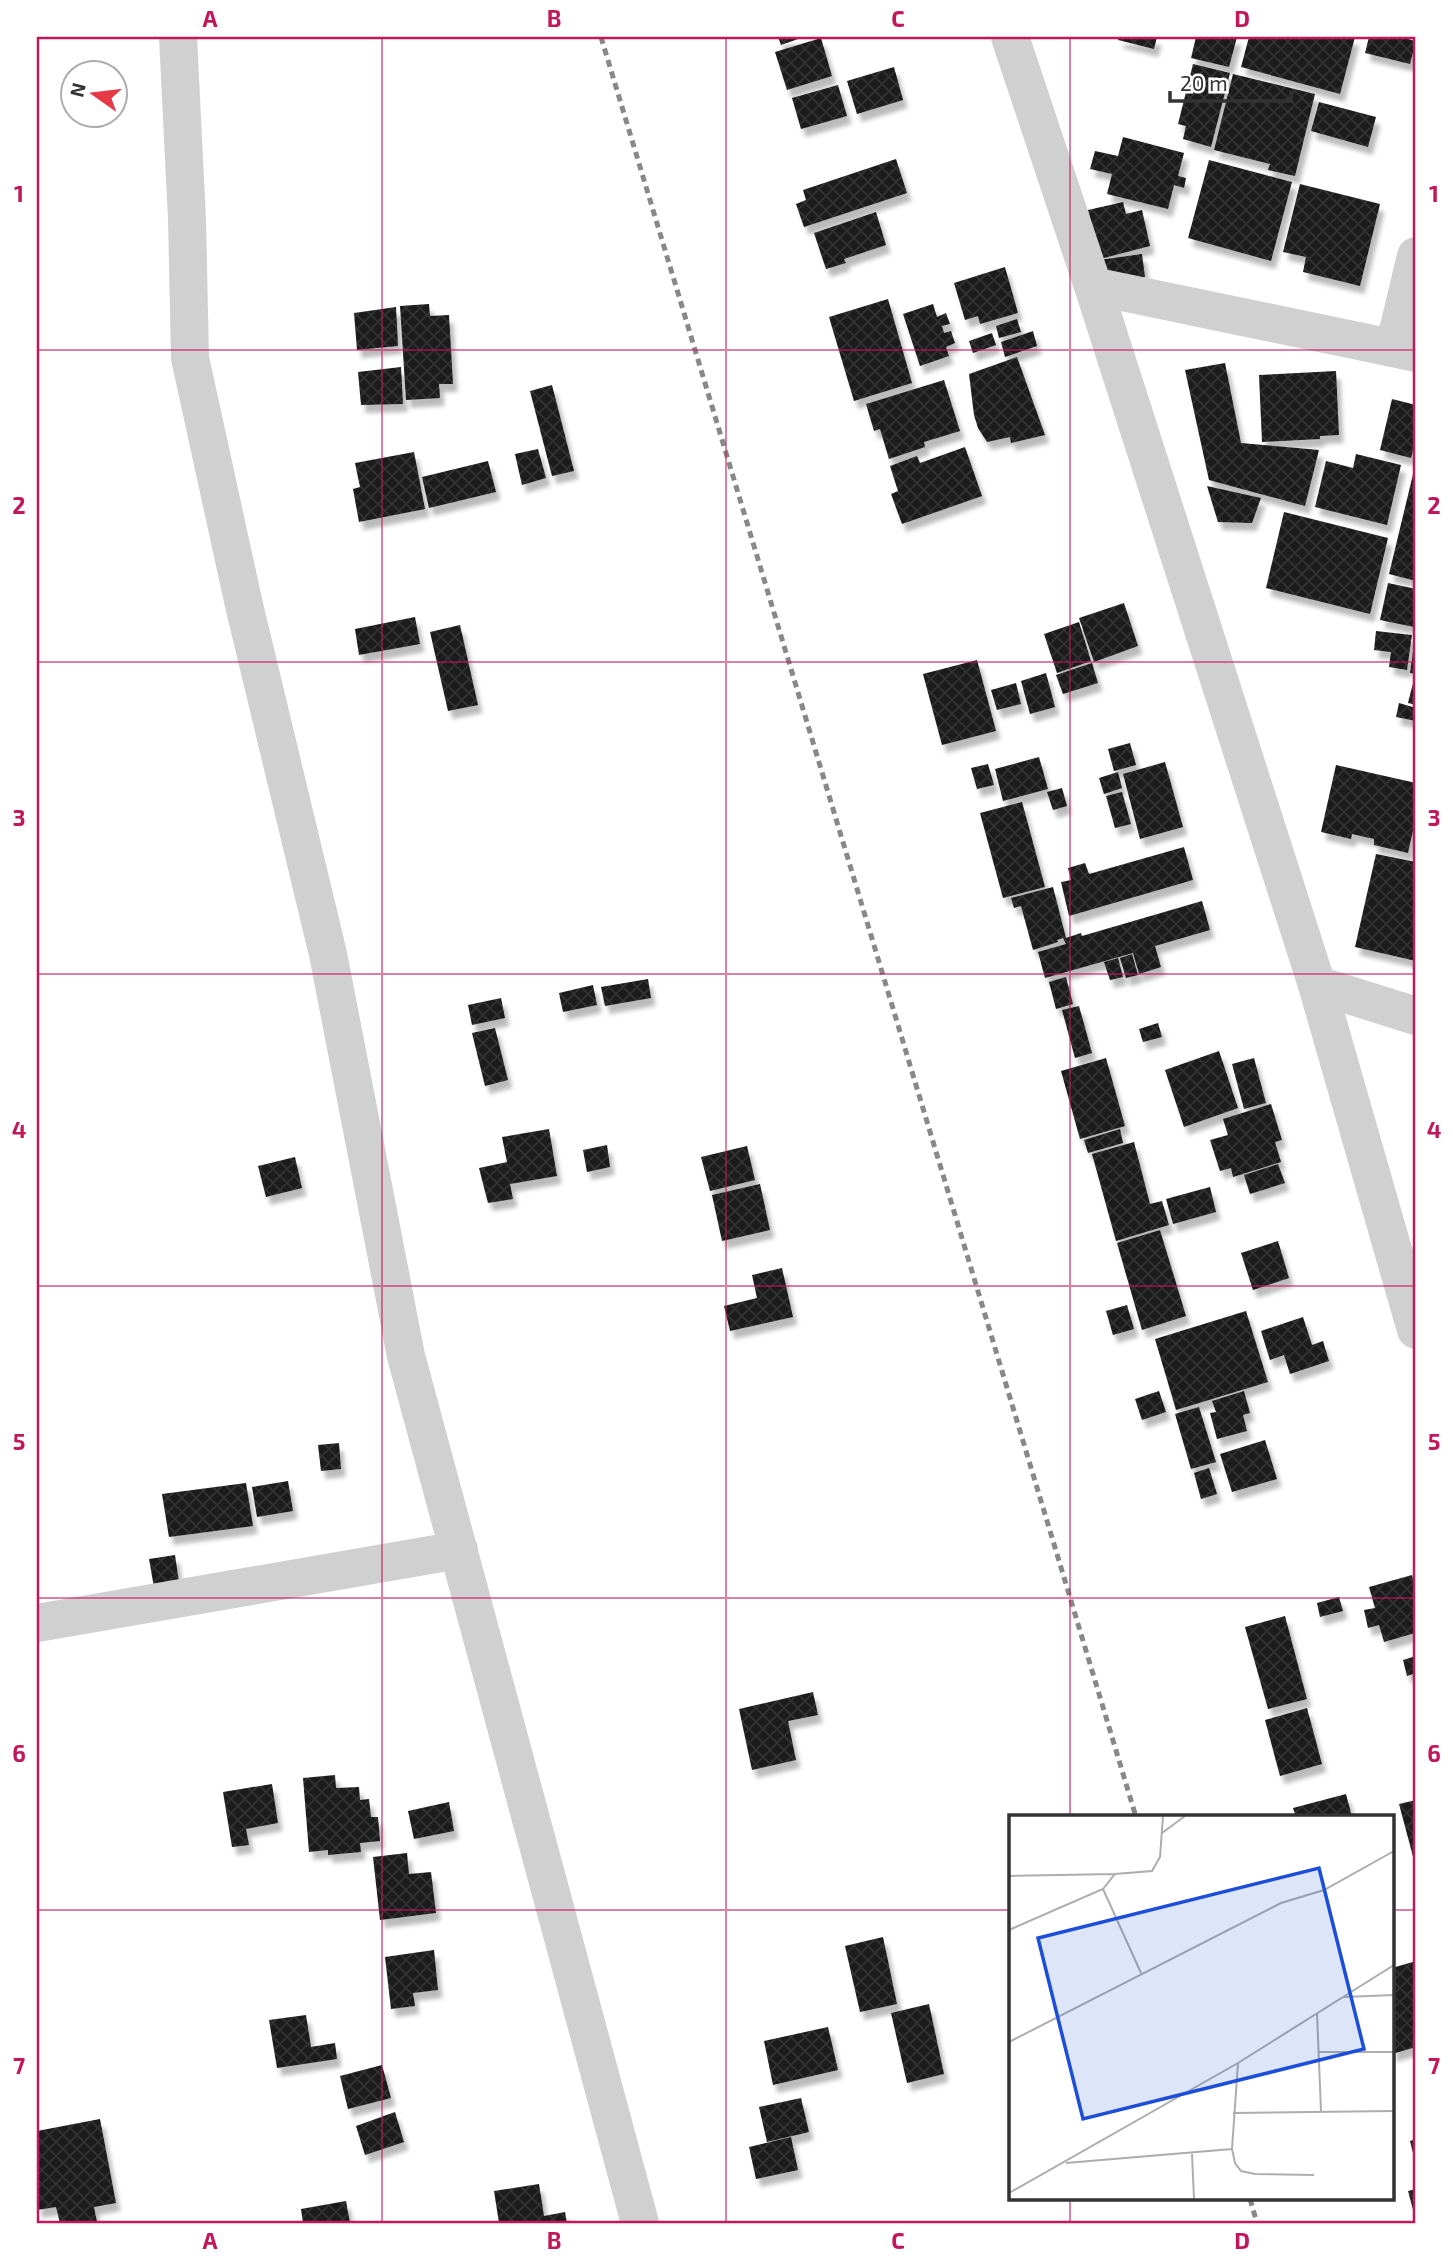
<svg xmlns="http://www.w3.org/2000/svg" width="1453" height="2260" viewBox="0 0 1453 2260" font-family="'Exo 2',sans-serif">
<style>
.building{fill:url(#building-cross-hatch);filter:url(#shadow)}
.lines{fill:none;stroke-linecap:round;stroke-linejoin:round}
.street{stroke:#d0d0d0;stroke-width:38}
.rail{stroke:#888;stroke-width:5;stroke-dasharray:7 5;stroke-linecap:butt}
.grid{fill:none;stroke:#c2185b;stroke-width:2;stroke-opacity:0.55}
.inset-road{fill:none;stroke:#adadad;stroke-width:2}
.view{fill:#1d4ed8;fill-opacity:0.15;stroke:#1d4ed8;stroke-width:3.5}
.inset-edge{fill:none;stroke:#333;stroke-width:3.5}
.neatline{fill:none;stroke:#c2185b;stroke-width:2.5}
.grid-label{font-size:23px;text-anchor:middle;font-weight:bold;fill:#c2185b}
</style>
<defs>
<pattern id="building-cross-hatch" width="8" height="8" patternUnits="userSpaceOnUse" patternTransform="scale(1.75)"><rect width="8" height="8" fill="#1a1a1a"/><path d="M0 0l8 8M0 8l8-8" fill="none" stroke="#333"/></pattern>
<filter id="shadow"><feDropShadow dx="4.5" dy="8" stdDeviation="2" flood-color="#0004"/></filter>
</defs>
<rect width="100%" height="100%" fill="#fff"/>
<g class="building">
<polygon points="778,37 804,37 781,45"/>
<polygon points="1119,37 1157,37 1154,49 1118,40"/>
<polygon points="1196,37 1237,37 1229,67 1191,58"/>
<polygon points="1249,37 1355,37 1340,94 1241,67"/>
<polygon points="1369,37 1400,37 1416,41 1410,64 1365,53"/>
<polygon points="821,38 832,76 787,90 775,52"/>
<polygon points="1193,64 1230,73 1211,147 1183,139 1186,126 1178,124"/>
<polygon points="894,67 903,100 857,114 847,81"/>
<polygon points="1233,74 1315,94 1295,176 1268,170 1270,164 1214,150"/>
<polygon points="838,85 847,116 801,129 792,98"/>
<polygon points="1319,102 1376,117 1368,147 1311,131"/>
<polygon points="1123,137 1184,153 1178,176 1186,178 1184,188 1174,185 1168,209 1107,194 1112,174 1090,169 1095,151 1118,156"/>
<polygon points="896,159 907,193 804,227 796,204 806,200 803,190"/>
<polygon points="1209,160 1292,182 1271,261 1188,238"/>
<polygon points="1300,184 1380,204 1360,286 1303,272 1306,257 1283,252"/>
<polygon points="1123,202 1126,214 1142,210 1150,246 1100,259 1088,210"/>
<polygon points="876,212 886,245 844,259 846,263 826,269 814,233"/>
<polygon points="1142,254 1145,277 1102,282 1099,260"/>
<polygon points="1005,267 1018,313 980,324 978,316 965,320 954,283"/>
<polygon points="888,299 912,383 854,401 829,317"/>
<polygon points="429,304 430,316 449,315 453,384 439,384 440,398 406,400 400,306"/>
<polygon points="933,304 937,317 946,313 950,324 942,326 944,333 951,331 955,343 946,347 949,356 920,366 903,314"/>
<polygon points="396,307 398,346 357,350 354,313"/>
<polygon points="1017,319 1021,332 999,338 996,326"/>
<polygon points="1033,331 1037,346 1005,357 1001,342"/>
<polygon points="992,333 996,345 973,353 969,341"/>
<polygon points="1017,357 1045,435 1011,443 1010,437 987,442 978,428 974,415 969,374"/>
<polygon points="1225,363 1241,443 1319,450 1305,506 1209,480 1185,370"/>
<polygon points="401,367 403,404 361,405 358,372"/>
<polygon points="1336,371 1339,435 1320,436 1320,439 1262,442 1259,375"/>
<polygon points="944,380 960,431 924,442 925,447 889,459 880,429 874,431 866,404"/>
<polygon points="552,385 574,471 552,476 530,391"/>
<polygon points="1392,399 1416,405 1416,438 1411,458 1380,450"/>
<polygon points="965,447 982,496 902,524 891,494 898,491 890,466 917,456 920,463"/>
<polygon points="538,449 546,478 522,485 515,454"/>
<polygon points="414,452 425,509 359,522 353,489 360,487 355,463"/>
<polygon points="1356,454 1401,465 1387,525 1315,507 1326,461 1353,468"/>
<polygon points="488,461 496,492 429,508 422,477"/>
<polygon points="1415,466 1416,466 1416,581 1389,574"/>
<polygon points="1207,486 1261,498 1252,523 1218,522"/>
<polygon points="1284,512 1388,538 1370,614 1266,588"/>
<polygon points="1388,583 1416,589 1414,627 1380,620"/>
<polygon points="1124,603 1138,646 1094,662 1079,618"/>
<polygon points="415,617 420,644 359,655 355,629"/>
<polygon points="1079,622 1091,661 1057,673 1044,634"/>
<polygon points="460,625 478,705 448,711 430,632"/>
<polygon points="1376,631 1412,635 1407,670 1389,667 1391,652 1374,650"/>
<polygon points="1415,636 1416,636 1416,674 1410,673"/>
<polygon points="977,660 996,731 942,745 923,674"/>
<polygon points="1092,663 1098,683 1063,694 1056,675"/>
<polygon points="1046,673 1055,707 1030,714 1021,681"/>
<polygon points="1414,679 1416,679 1416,705 1408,703"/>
<polygon points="1016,683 1021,704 997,710 991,690"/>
<polygon points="1399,703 1416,708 1416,721 1396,717"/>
<polygon points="1130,743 1136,765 1114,771 1108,749"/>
<polygon points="1039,757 1048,789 1003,801 995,769"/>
<polygon points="1165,762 1183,827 1140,839 1123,774"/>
<polygon points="988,764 994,785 977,789 971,768"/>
<polygon points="1336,765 1416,783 1416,817 1408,853 1374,845 1374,839 1352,834 1351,839 1321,832"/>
<polygon points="1118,772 1122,788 1104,794 1099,778"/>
<polygon points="1062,788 1067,806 1053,810 1047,792"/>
<polygon points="1122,792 1131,824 1115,828 1106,796"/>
<polygon points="1022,802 1045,887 1003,898 980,813"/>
<polygon points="1184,847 1193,880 1069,916 1061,882 1071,880 1068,868 1085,863 1089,874"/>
<polygon points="1376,854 1416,862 1416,961 1355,947"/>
<polygon points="1053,887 1066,938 1081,933 1082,936 1202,901 1210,930 1155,946 1161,967 1139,974 1133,953 1045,978 1038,952 1066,944 1063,938 1057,940 1058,942 1033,950 1021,906 1014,908 1011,898"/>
<polygon points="1132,954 1138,975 1126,978 1120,958"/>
<polygon points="1118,958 1123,977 1110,980 1104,962"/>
<polygon points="1066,977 1073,1004 1056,1009 1049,982"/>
<polygon points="648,979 651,998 605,1006 601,987"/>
<polygon points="593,985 597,1005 563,1012 559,993"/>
<polygon points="501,998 505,1018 472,1025 468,1005"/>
<polygon points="1079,1006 1092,1053 1075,1058 1062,1010"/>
<polygon points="1158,1023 1162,1037 1143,1042 1139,1029"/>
<polygon points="495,1028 508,1080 485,1086 472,1033"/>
<polygon points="1219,1051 1238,1108 1184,1127 1165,1070"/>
<polygon points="1106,1058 1125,1126 1080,1139 1061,1071"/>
<polygon points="1254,1058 1266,1103 1244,1109 1232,1064"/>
<polygon points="1271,1104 1282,1140 1275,1142 1281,1162 1233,1177 1231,1168 1220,1171 1210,1140 1228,1135 1223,1119"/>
<polygon points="549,1129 557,1176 510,1184 513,1199 488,1203 479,1168 507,1162 502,1137"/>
<polygon points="1120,1129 1123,1143 1088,1153 1084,1140"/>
<polygon points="1134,1142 1150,1204 1162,1201 1169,1225 1116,1241 1092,1154"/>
<polygon points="607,1145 610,1167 587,1172 583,1150"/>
<polygon points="747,1146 755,1180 710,1191 701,1157"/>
<polygon points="295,1157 302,1188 266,1197 258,1166"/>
<polygon points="1278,1164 1285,1183 1250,1194 1244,1175"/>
<polygon points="760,1184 770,1230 722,1241 712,1195"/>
<polygon points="1210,1187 1216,1212 1173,1224 1166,1199"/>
<polygon points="1160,1230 1186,1316 1142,1330 1117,1243"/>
<polygon points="1278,1241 1289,1278 1253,1290 1241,1253"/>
<polygon points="782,1268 793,1317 730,1331 724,1306 757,1298 752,1275"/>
<polygon points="1127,1305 1134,1329 1113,1335 1106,1311"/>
<polygon points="1246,1311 1268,1382 1176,1410 1155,1339"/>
<polygon points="1303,1317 1312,1345 1323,1341 1329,1361 1290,1374 1284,1355 1270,1360 1261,1331"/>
<polygon points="1159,1391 1166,1412 1142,1420 1135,1399"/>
<polygon points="1244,1391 1250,1413 1243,1415 1247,1431 1217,1439 1210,1413 1216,1412 1212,1401"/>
<polygon points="1199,1407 1216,1462 1191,1469 1175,1414"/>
<polygon points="1265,1440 1277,1479 1232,1492 1220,1454"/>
<polygon points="339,1443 341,1469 321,1471 318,1445"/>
<polygon points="1209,1468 1217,1494 1201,1499 1194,1473"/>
<polygon points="288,1481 293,1511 257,1517 252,1487"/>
<polygon points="246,1483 253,1526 169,1537 162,1494"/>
<polygon points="175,1555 180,1589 155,1593 149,1559"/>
<polygon points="1412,1575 1416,1591 1416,1624 1413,1625 1415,1633 1384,1642 1379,1625 1368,1628 1364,1610 1375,1608 1369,1587"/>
<polygon points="1339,1597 1343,1611 1320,1617 1317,1603"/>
<polygon points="1285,1616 1307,1699 1268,1709 1245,1627"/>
<polygon points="1416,1656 1416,1673 1407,1676 1403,1660"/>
<polygon points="813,1692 818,1715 788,1721 796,1760 752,1770 739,1709"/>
<polygon points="1307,1708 1322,1764 1280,1776 1265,1720"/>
<polygon points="335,1775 336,1788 359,1787 360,1800 369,1799 371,1817 378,1817 380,1841 360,1843 361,1852 328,1855 328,1850 309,1852 303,1778"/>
<polygon points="272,1784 278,1823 246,1829 249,1845 232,1847 223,1792"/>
<polygon points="1346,1794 1352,1817 1296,1817 1293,1808"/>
<polygon points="1416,1800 1416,1864 1415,1864 1399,1804"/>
<polygon points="449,1802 454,1831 414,1839 408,1811"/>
<polygon points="407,1853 409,1874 431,1872 436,1913 380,1920 373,1857"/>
<polygon points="883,1937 897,2004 860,2012 845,1946"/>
<polygon points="434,1950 438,1990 413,1993 415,2006 391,2009 385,1957"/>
<polygon points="1416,1961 1416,2047 1392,2054 1392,1968"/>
<polygon points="929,2004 944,2074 907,2083 891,2013"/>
<polygon points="306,2015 311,2047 335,2043 337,2059 277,2068 269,2020"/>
<polygon points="828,2027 838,2070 773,2085 764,2041"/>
<polygon points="382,2065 391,2098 348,2109 340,2076"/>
<polygon points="801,2098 809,2132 767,2142 759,2107"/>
<polygon points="395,2112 404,2142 365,2155 356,2126"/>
<polygon points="100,2119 116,2203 94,2207 97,2222 60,2223 56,2207 37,2210 37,2131"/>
<polygon points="791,2137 798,2170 756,2179 749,2147"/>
<polygon points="1416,2139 1416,2161 1415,2161 1410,2141"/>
<polygon points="539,2184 544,2216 565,2212 567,2223 499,2223 494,2191"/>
<polygon points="1416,2189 1416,2217 1415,2217 1408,2191"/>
<polygon points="346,2201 350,2223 303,2223 301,2209"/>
</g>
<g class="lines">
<g class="street">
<polyline points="178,37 187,219 190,358 244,605 328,954 406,1356 640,2223"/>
<polyline points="1010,37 1093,286 1317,985 1416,1330"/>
<polyline points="1093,286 1416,353"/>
<polyline points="1394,348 1416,256"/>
<polyline points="1317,985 1416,1016"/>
<polyline points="37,1623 459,1550"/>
</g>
<g class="rail">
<polyline points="601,37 1136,1817"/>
<polyline points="1250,2199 1257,2223"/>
</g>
</g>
<path class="grid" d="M382,37V2223M726,37V2223M1070,37V1817M37,350H1416M37,662H1416M37,974H1416M37,1286H1416M37,1598H1416M37,1910H1010M1392,1910H1416M1070,2199V2223"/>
<g transform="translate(1009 1815)">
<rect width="385" height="385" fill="#fff"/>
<path class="inset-road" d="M153,18L176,1M0,61L106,59M94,74L132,158M0,115L94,74L106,59L143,56L151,42L154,1M335,182L385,180M308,198L312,296M0,227L272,88L315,75L385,36M310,237H385M229,248L223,334L226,348L232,356L246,359L305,360M224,298L385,296M183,339L185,384M57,348L223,334M0,378L229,248L385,150"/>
<path class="view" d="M310,53L355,234L74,304L29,123Z"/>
<rect width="385" height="385" class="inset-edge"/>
</g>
<rect width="1453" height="2260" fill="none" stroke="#ffffff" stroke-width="77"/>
<g transform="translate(94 94) rotate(284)"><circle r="33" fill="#ffffff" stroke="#adadad" stroke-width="2"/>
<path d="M0-5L12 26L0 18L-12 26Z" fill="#e63946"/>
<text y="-10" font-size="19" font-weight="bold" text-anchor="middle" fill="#333333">N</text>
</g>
<path d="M1170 91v10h121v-10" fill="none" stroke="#333333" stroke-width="3.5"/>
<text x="1180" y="91" font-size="21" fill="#333333" stroke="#ffffff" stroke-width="5" paint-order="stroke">20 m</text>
<rect x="38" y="38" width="1376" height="2184" class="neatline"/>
<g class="grid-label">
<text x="210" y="27">A</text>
<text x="554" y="27">B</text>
<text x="898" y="27">C</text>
<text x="1242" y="27">D</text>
<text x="19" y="202">1</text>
<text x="1434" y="202">1</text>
<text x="19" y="514">2</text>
<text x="1434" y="514">2</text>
<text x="19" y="826">3</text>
<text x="1434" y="826">3</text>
<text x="19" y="1138">4</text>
<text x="1434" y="1138">4</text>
<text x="19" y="1450">5</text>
<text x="1434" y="1450">5</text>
<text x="19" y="1762">6</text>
<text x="1434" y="1762">6</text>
<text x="19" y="2074">7</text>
<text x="1434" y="2074">7</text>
<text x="210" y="2249">A</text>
<text x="554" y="2249">B</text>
<text x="898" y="2249">C</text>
<text x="1242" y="2249">D</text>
</g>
</svg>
